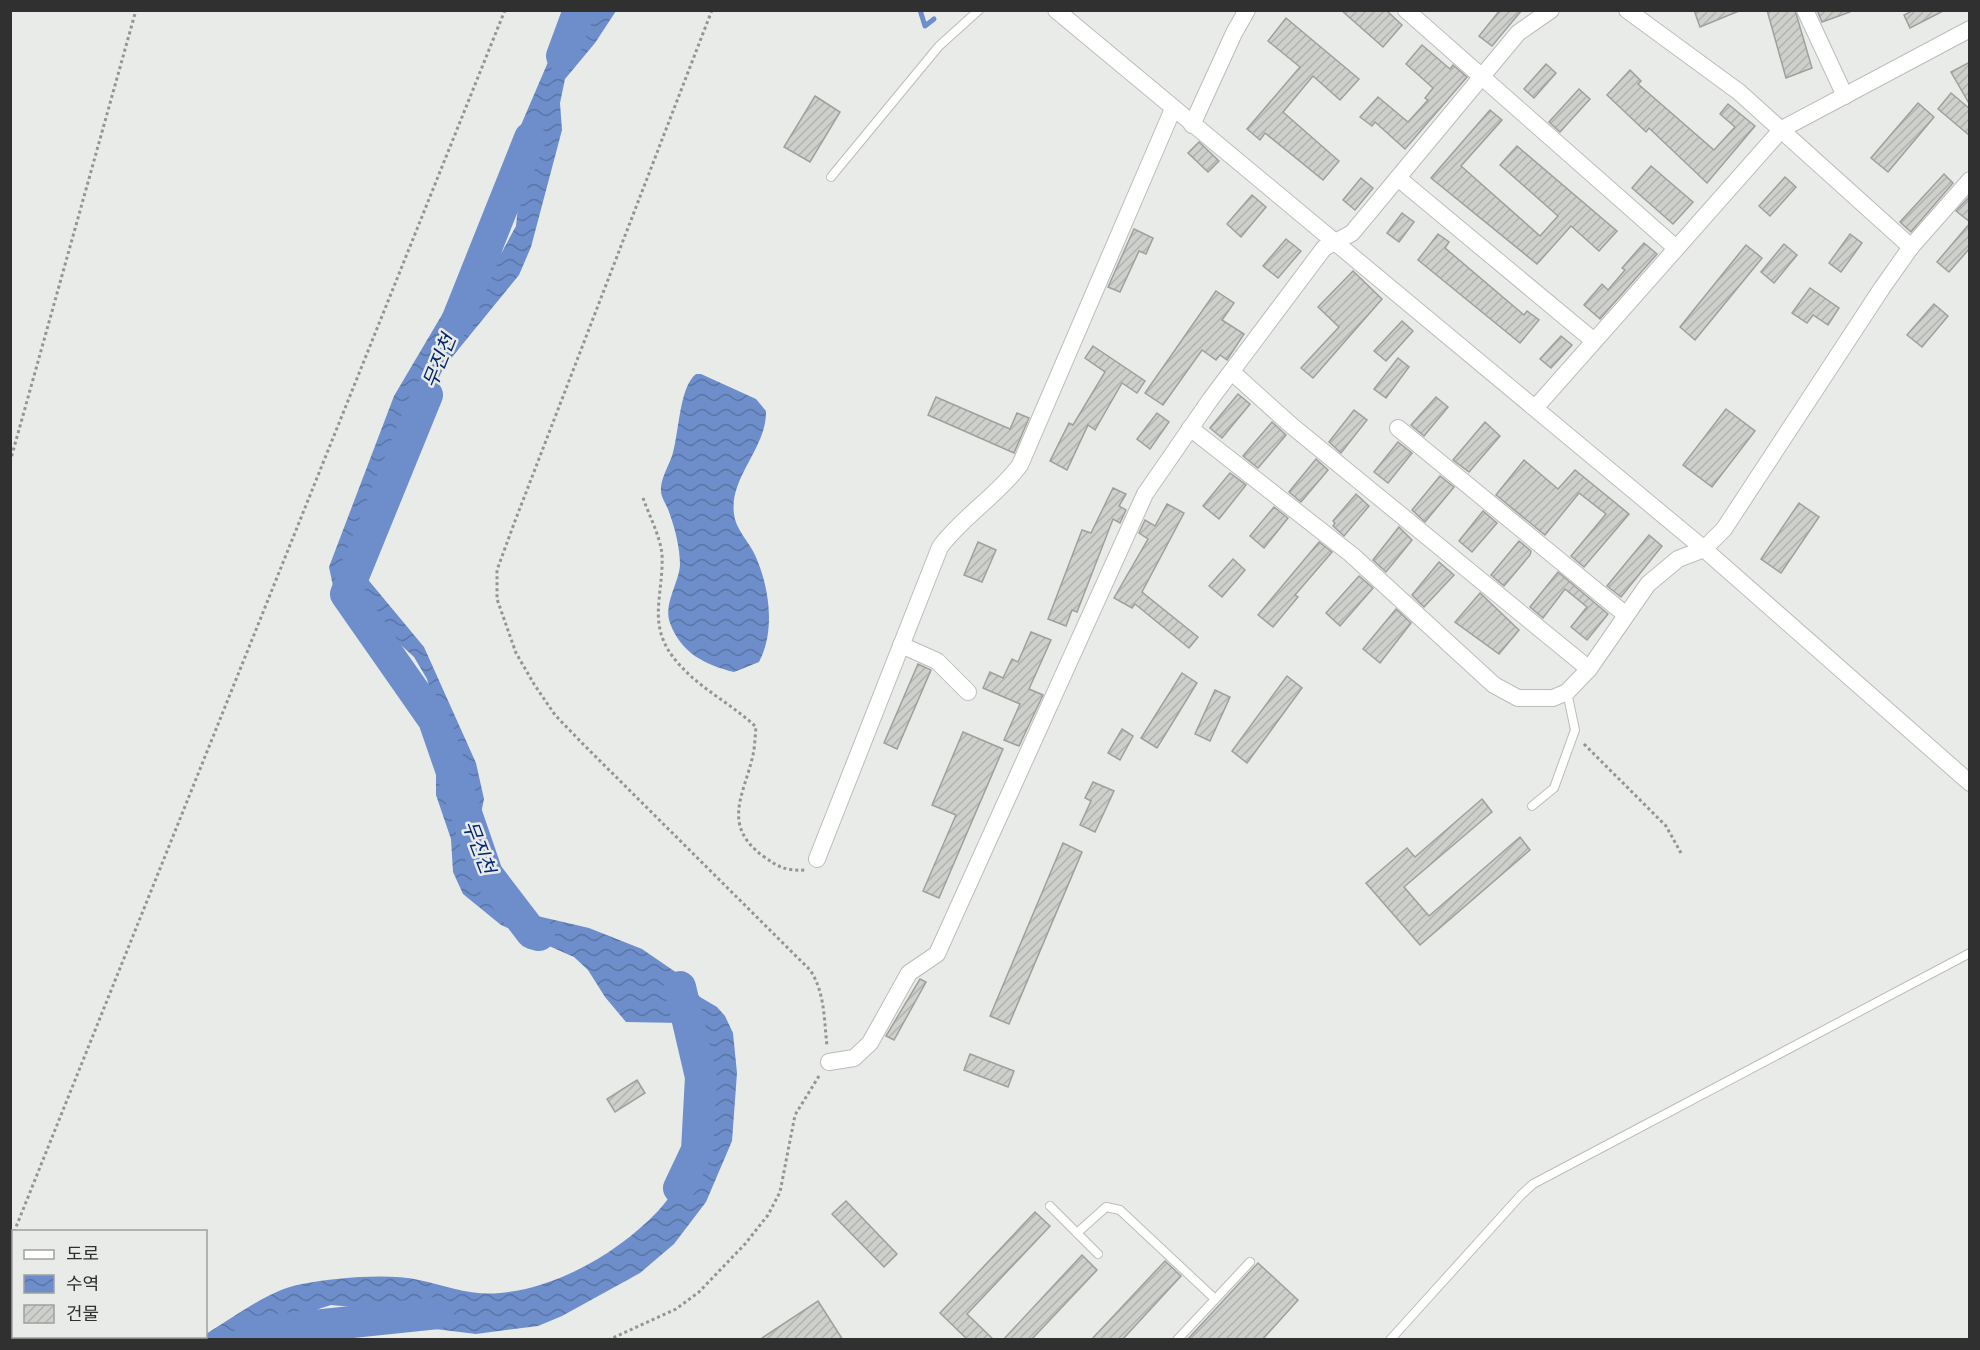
<svg xmlns="http://www.w3.org/2000/svg" width="1980" height="1350" viewBox="0 0 1980 1350" font-family="Roboto,'Noto Sans KR',sans-serif">
<style>
.water{fill:url(#water-waves)}
.lines{fill:none;stroke-linecap:round;stroke-linejoin:round}
.stream{stroke:#6d8ecb;stroke-width:5}
.river{stroke:#6d8ecb;stroke-width:32}
.building{fill:url(#building-hatch);stroke:#9fa09d;stroke-width:1.5}
.service-casing{stroke:#bcbdba;stroke-width:10}
.minor-casing{stroke:#bcbdba;stroke-width:18}
.path{stroke:#949593;stroke-width:3;stroke-dasharray:3 3;stroke-linecap:butt}
.service{stroke:#fff;stroke-width:8}
.minor{stroke:#fff;stroke-width:16}
.labels{text-anchor:middle;stroke-width:5;stroke-linejoin:round;paint-order:stroke}
.water-label{font-size:20px;font-style:italic;fill:#03276e;stroke:#e9ebe8}
</style>
<defs>
<pattern id="water-waves" width="16" height="10" patternUnits="userSpaceOnUse" patternTransform="scale(1.5)"><rect width="16" height="10" fill="#6d8ecb"/><path d="M0 5q4-4 8 0t8 0" fill="none" stroke="#5a74a5"/></pattern>
<pattern id="building-hatch" width="6" height="6" patternUnits="userSpaceOnUse" patternTransform="scale(1.5)"><rect width="6" height="6" fill="#ced0cc"/><path d="M-1 1l2-2M0 6l6-6M5 7l2-2" fill="none" stroke="#b1b3b0"/></pattern>
</defs>
<rect width="100%" height="100%" fill="#e9ebe8"/>
<g class="water">
<path d="M581,10L616,11L595,43L565,79L560,103L562,130L531,247L519,275L444,367L371,515L358,544L357,559L365,576L424,647L476,763L484,799L474,848V873L483,887L496,897L533,915L589,928L642,949L677,973L700,997L717,1007L725,1016L733,1033L737,1073L732,1141L706,1202L674,1244L640,1273L562,1316L538,1326L476,1334L427,1328L364,1308L331,1305L297,1316L254,1339H195L206,1336V1334C235,1317 268,1290 302,1284C336,1278 386,1273 419,1280C446,1286 472,1296 500,1293C557,1288 618,1253 658,1211C673,1195 684,1174 695,1155C704,1138 715,1120 715,1100C715,1079 702,1051 695,1031L681,1023L626,1022L605,997L588,970L574,957L501,925L463,894L453,872L451,839L436,795V712L427,679L414,657L380,626L349,606L333,586L329,567L394,396L443,313L502,252L516,226L519,196L512,168L515,139L554,48Z"/>
<path d="M696,374H701L756,399L766,411C767,448 729,477 734,514C735,528 749,542 755,555C769,586 776,630 759,662L734,672C705,665 681,653 670,623C663,604 679,583 680,565C680,548 675,528 669,512C667,505 661,498 661,491C660,480 668,467 672,456C679,435 679,387 696,374Z"/>
</g>
<g class="lines">
<polyline class="stream" points="920,10 925,26 934,19"/>
<g class="river">
<polyline points="562,56 579,10"/>
<polyline points="457,321 530,138"/>
<polyline points="427,395 346,594 434,720 487,874 532,933 539,935"/>
<polyline points="679,1188 697,1150 701,1077 680,987"/>
<polyline points="247,1340 256,1332 438,1313"/>
</g>
</g>
<g class="building">
<polygon points="1341,10 1386,10 1402,25 1383,47"/>
<polygon points="1500,10 1522,10 1492,46 1479,36"/>
<polygon points="1694,10 1739,10 1739,11 1700,27"/>
<polygon points="1767,10 1795,10 1812,68 1786,78"/>
<polygon points="1817,10 1850,10 1850,12 1822,22"/>
<polygon points="1914,10 1945,10 1910,28 1904,15"/>
<polygon points="1286,18 1359,79 1340,100 1313,76 1283,112 1339,161 1323,180 1265,133 1260,140 1247,129 1300,67 1268,41"/>
<polygon points="1422,45 1450,69 1453,65 1467,77 1405,149 1375,122 1372,126 1360,117 1378,97 1408,122 1428,100 1425,98 1433,88 1406,64"/>
<polygon points="1970,62 1970,105 1951,72"/>
<polygon points="1546,64 1556,73 1534,98 1524,89"/>
<polygon points="1630,70 1641,81 1638,84 1714,150 1735,127 1720,114 1728,104 1755,126 1707,183 1649,128 1646,132 1607,95"/>
<polygon points="1579,89 1590,99 1560,132 1549,122"/>
<polygon points="1951,93 1970,109 1970,136 1938,109"/>
<polygon points="815,96 840,112 810,162 784,147"/>
<polygon points="1918,103 1934,117 1888,172 1871,158"/>
<polygon points="1490,110 1502,120 1461,166 1540,236 1558,216 1500,165 1517,146 1617,231 1599,251 1571,226 1537,264 1431,178"/>
<polygon points="1199,142 1219,161 1208,172 1188,153"/>
<polygon points="1651,166 1693,202 1673,224 1632,188"/>
<polygon points="1944,174 1953,183 1911,232 1900,222"/>
<polygon points="1785,177 1796,187 1770,216 1759,206"/>
<polygon points="1361,178 1373,188 1355,210 1343,200"/>
<polygon points="1252,195 1266,207 1241,237 1227,224"/>
<polygon points="1969,197 1970,198 1970,222 1956,211"/>
<polygon points="1402,213 1414,222 1399,242 1387,233"/>
<polygon points="1970,223 1970,248 1949,272 1937,262"/>
<polygon points="1134,229 1153,238 1146,254 1139,251 1120,292 1108,287"/>
<polygon points="1438,234 1449,242 1445,248 1524,315 1527,311 1539,320 1520,343 1418,260"/>
<polygon points="1850,234 1862,243 1841,272 1829,263"/>
<polygon points="1286,239 1301,251 1278,278 1263,266"/>
<polygon points="1644,243 1657,254 1600,319 1584,305 1602,284 1608,290 1625,270 1622,268"/>
<polygon points="1784,244 1797,255 1774,283 1761,272"/>
<polygon points="1746,245 1762,258 1695,340 1680,327"/>
<polygon points="1353,271 1382,299 1313,378 1301,368 1339,327 1318,307"/>
<polygon points="1810,288 1839,308 1828,325 1813,315 1807,323 1792,313"/>
<polygon points="1216,291 1234,303 1222,320 1244,334 1227,360 1220,355 1216,360 1202,350 1163,405 1145,393"/>
<polygon points="1934,304 1948,316 1922,347 1907,335"/>
<polygon points="1402,321 1413,331 1386,361 1374,351"/>
<polygon points="1561,336 1572,345 1551,368 1540,359"/>
<polygon points="1093,346 1145,381 1137,393 1122,383 1095,430 1088,425 1067,470 1050,461 1069,423 1073,425 1105,372 1085,358"/>
<polygon points="1398,358 1409,367 1386,398 1374,389"/>
<polygon points="1238,394 1250,404 1222,438 1210,428"/>
<polygon points="936,397 1010,429 1017,413 1029,418 1014,453 928,415"/>
<polygon points="1436,397 1448,407 1424,436 1411,425"/>
<polygon points="1726,409 1755,431 1712,487 1683,465"/>
<polygon points="1354,410 1367,420 1341,453 1329,442"/>
<polygon points="1157,413 1169,422 1150,449 1137,439"/>
<polygon points="1272,422 1286,435 1258,468 1243,456"/>
<polygon points="1485,422 1500,436 1469,472 1453,460"/>
<polygon points="1398,442 1412,453 1388,483 1374,472"/>
<polygon points="1316,459 1328,470 1301,502 1289,492"/>
<polygon points="1524,460 1558,489 1575,470 1629,514 1584,567 1571,556 1606,514 1579,493 1545,535 1496,495"/>
<polygon points="1230,473 1246,485 1219,519 1203,506"/>
<polygon points="1440,476 1454,487 1425,522 1412,510"/>
<polygon points="1113,488 1126,494 1119,506 1126,510 1120,523 1113,519 1077,612 1072,610 1066,626 1048,619 1082,530 1091,533"/>
<polygon points="1356,494 1369,506 1344,536 1333,526 1335,523 1333,521"/>
<polygon points="1799,503 1819,517 1781,573 1761,559"/>
<polygon points="1167,504 1184,513 1142,592 1198,637 1189,648 1135,604 1132,608 1114,598 1148,539 1139,533 1145,520 1155,526"/>
<polygon points="1274,507 1288,518 1264,548 1250,536"/>
<polygon points="1483,511 1497,523 1472,552 1459,541"/>
<polygon points="1399,527 1412,540 1386,572 1373,560"/>
<polygon points="1649,535 1662,546 1621,597 1607,586"/>
<polygon points="1519,541 1531,551 1530,555 1504,586 1491,575"/>
<polygon points="978,542 996,550 982,582 964,575"/>
<polygon points="1319,542 1332,552 1295,595 1298,597 1273,627 1258,615"/>
<polygon points="1233,559 1245,570 1222,597 1209,586"/>
<polygon points="1439,562 1454,575 1424,607 1412,595"/>
<polygon points="1558,572 1608,614 1587,640 1571,627 1587,607 1565,589 1543,618 1530,607"/>
<polygon points="1359,576 1373,588 1340,626 1326,613"/>
<polygon points="1480,593 1519,630 1499,654 1455,622"/>
<polygon points="1396,609 1411,623 1380,663 1363,649"/>
<polygon points="1031,632 1051,640 1029,689 1043,695 1019,746 1004,740 1020,704 983,688 990,672 1003,678 1012,659 1018,662"/>
<polygon points="918,664 931,670 897,749 884,743"/>
<polygon points="1182,673 1197,683 1157,748 1141,738"/>
<polygon points="1287,676 1302,688 1247,763 1232,751"/>
<polygon points="1215,690 1230,697 1210,741 1195,734"/>
<polygon points="1122,729 1133,736 1120,760 1108,753"/>
<polygon points="963,732 1003,749 939,898 923,891 956,815 932,805"/>
<polygon points="1093,782 1114,791 1095,832 1080,825 1091,801 1085,798"/>
<polygon points="1482,799 1492,812 1404,887 1429,916 1520,837 1530,850 1420,945 1366,883 1407,848 1415,857"/>
<polygon points="1063,843 1082,852 1009,1024 990,1016"/>
<polygon points="920,979 926,982 894,1040 886,1036"/>
<polygon points="970,1054 1014,1071 1008,1087 964,1070"/>
<polygon points="637,1080 645,1093 615,1112 607,1099"/>
<polygon points="846,1201 897,1254 884,1267 832,1214"/>
<polygon points="1035,1212 1050,1226 967,1314 994,1340 968,1340 940,1313"/>
<polygon points="1082,1255 1097,1270 1031,1340 1003,1340"/>
<polygon points="1165,1261 1181,1276 1122,1340 1091,1340"/>
<polygon points="1258,1263 1298,1300 1262,1340 1187,1340"/>
<polygon points="818,1301 843,1340 759,1340"/>
</g>
<g class="lines">
<defs>
<g id="service">
<polyline points="831,177 939,46 979,10"/>
<polyline points="1532,806 1554,788 1575,730 1567,692"/>
<polyline points="1050,1206 1098,1254"/>
<polyline points="1077,1233 1106,1207 1120,1210 1215,1299"/>
<polyline points="1177,1340 1250,1262"/>
<polyline points="1390,1340 1521,1195 1533,1184 1970,953"/>
</g>
<g id="minor">
<polyline points="1056,10 1704,549 1970,783"/>
<polyline points="1406,10 1676,248"/>
<polyline points="1627,10 1739,92 1911,247"/>
<polyline points="1805,10 1845,96"/>
<polyline points="1192,125 1234,33 1247,10"/>
<polyline points="1398,178 1594,341"/>
<polyline points="1233,373 1292,426 1589,669"/>
<polyline points="1536,407 1782,129 1970,29"/>
<polyline points="1190,428 1352,555 1494,685 1518,698 1553,698 1567,692 1589,669 1648,584 1678,559 1704,549 1724,529 1882,288 1911,247 1970,180"/>
<polyline points="1398,428 1626,615"/>
<polyline points="901,645 937,661 968,692"/>
<path d="M817,859L940,547C963,516 997,496 1020,465L1173,109"/>
<polyline points="829,1062 854,1058 870,1043 909,973 937,954 1145,494 1210,400 1324,248 1352,233 1518,33 1551,10"/>
</g>
</defs>
<use href="#service" class="service-casing"/>
<use href="#minor" class="minor-casing"/>
<g class="path">
<path d="M712,10L515,521L497,570V599L516,653L534,684L555,715L583,744L810,970C825,992 824,1020 827,1046"/>
<polyline points="10,462 136,10"/>
<path d="M643,498C649,515 660,536 662,554C664,596 645,626 678,663C700,689 732,704 756,727C755,736 755,746 753,755C744,795 721,825 763,856C778,867 786,871 805,870"/>
<polyline points="1584,744 1666,826 1681,853"/>
<polyline points="14,1232 505,10"/>
<polyline points="10,1240 14,1232"/>
<polyline points="608,1340 676,1309 699,1292 745,1244 768,1215 780,1192 795,1115 819,1076"/>
</g>
<use href="#service" class="service"/>
<use href="#minor" class="minor"/>
</g>
<g class="labels">
<g class="water-label">
<text transform="translate(439 361) rotate(-68)" y="7">무진천</text>
<text transform="translate(479 847) rotate(69)" y="7">무진천</text>
</g>
</g>
<rect width="1980" height="1350" fill="none" stroke="#2f302f" stroke-width="24"/>
<rect x="12" y="1230" width="195" height="108" fill="#e9ebe8" stroke="#9fa09e" stroke-width="1.5"/>
<rect x="24" y="1250" width="30" height="9" fill="#ffffff" stroke="#9fa09e" stroke-width="1.5"/>
<text x="66" y="1260" font-size="18" fill="#2f302f">도로</text>
<rect x="24" y="1275" width="30" height="18" fill="url(#water-waves)" stroke="#9fa09e" stroke-width="1.5"/>
<text x="66" y="1290" font-size="18" fill="#2f302f">수역</text>
<rect x="24" y="1305" width="30" height="18" fill="url(#building-hatch)" stroke="#9fa09e" stroke-width="1.5"/>
<text x="66" y="1320" font-size="18" fill="#2f302f">건물</text>
</svg>
